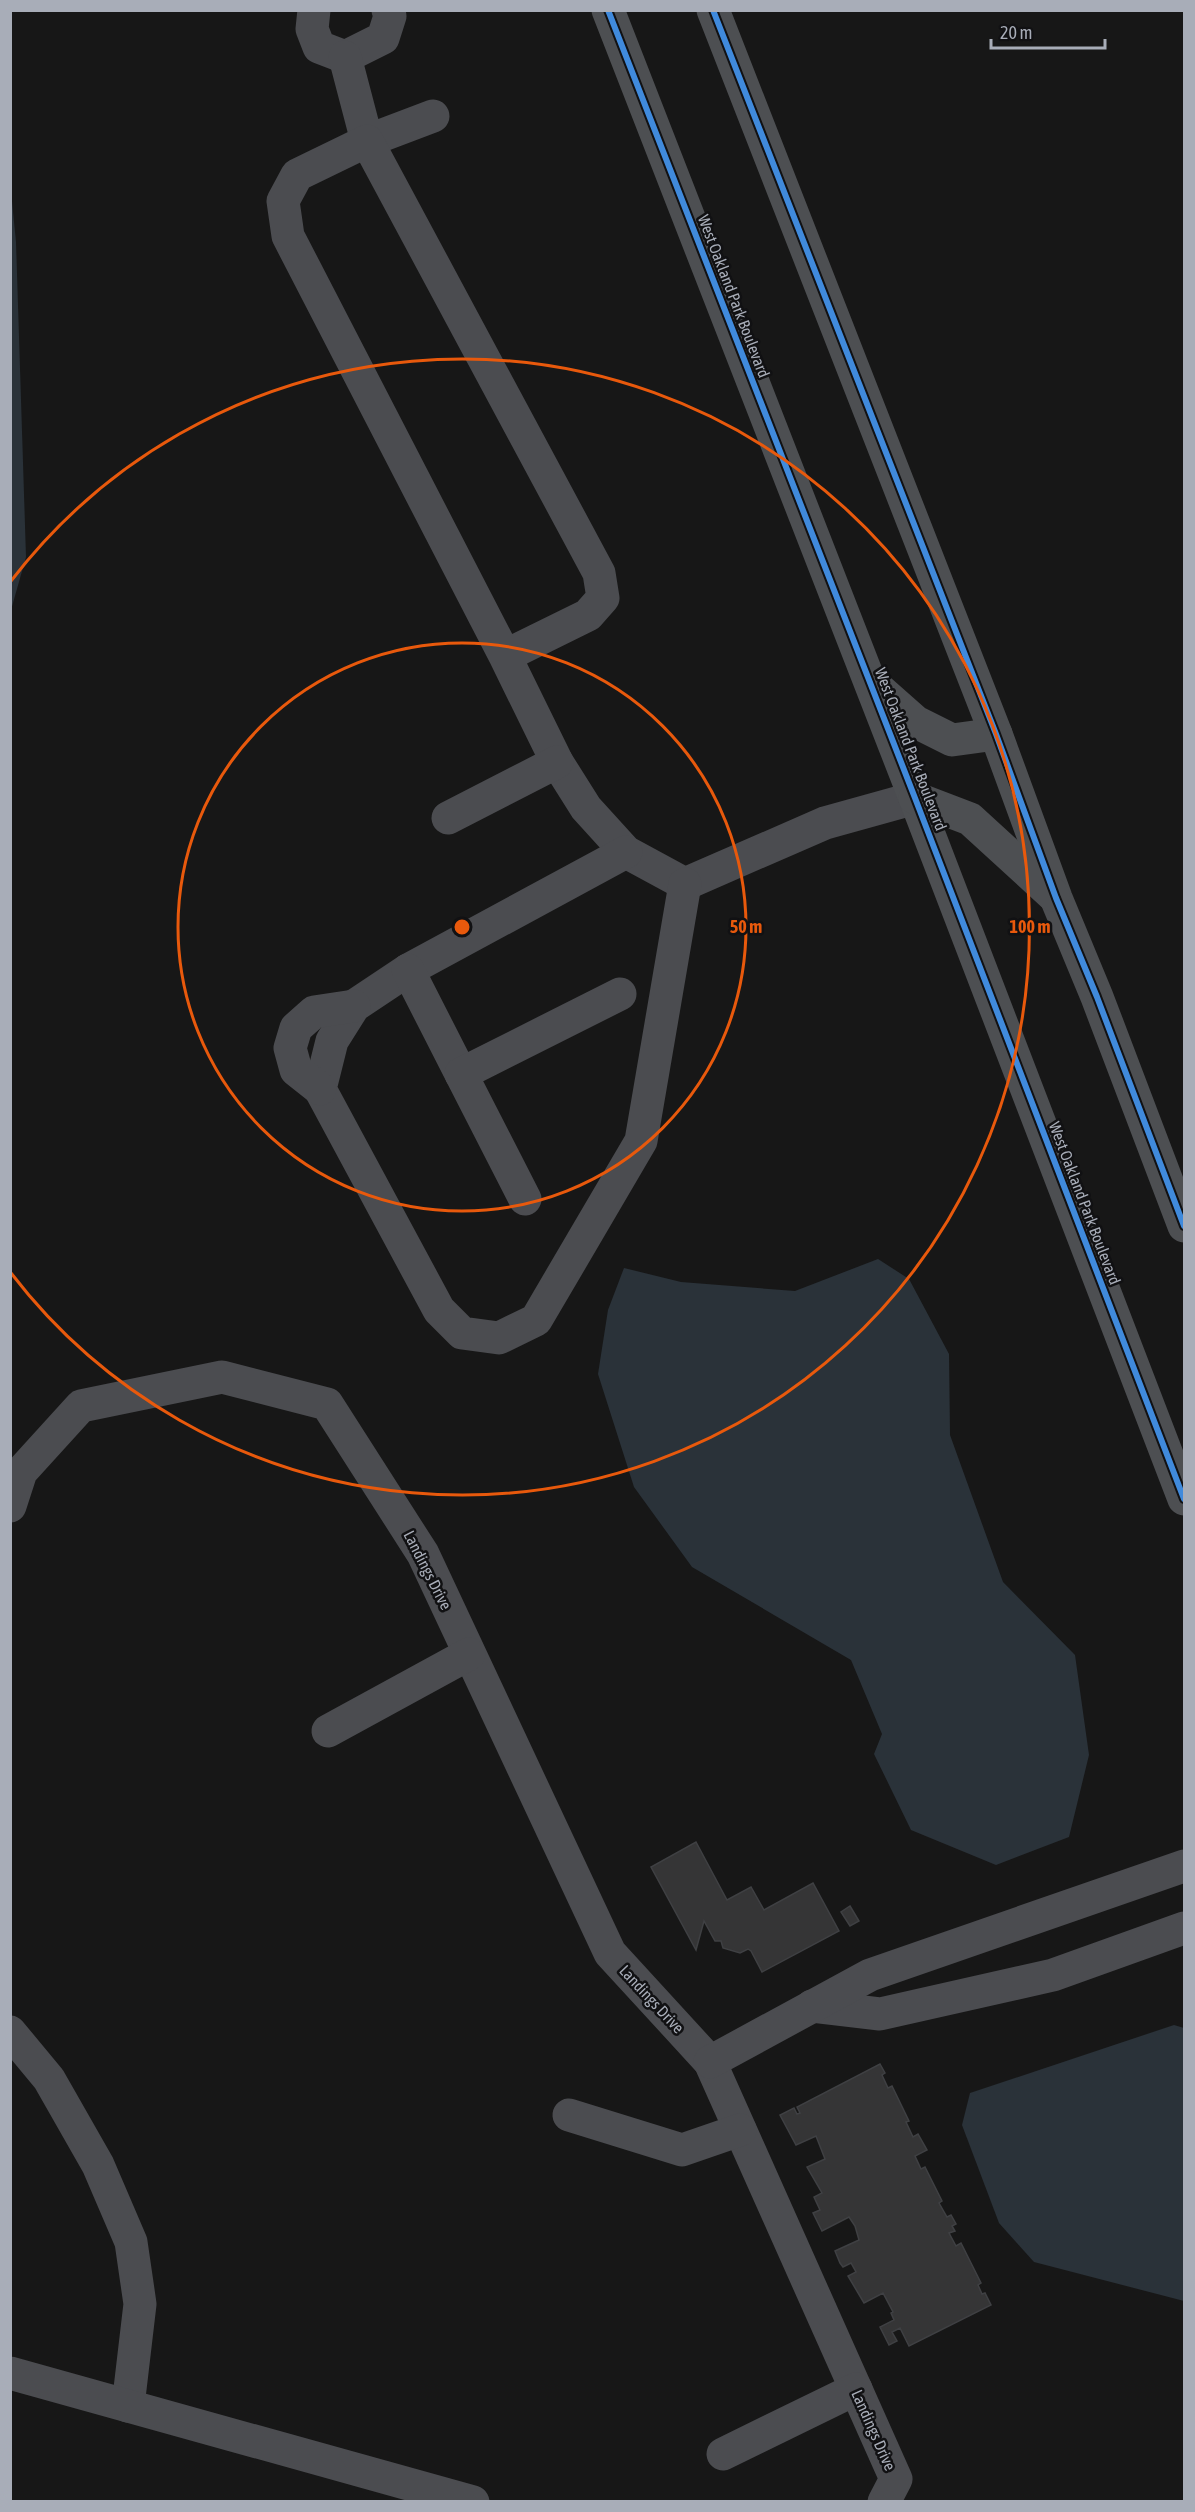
<svg xmlns="http://www.w3.org/2000/svg" width="1195" height="2512" viewBox="0 0 1195 2512" font-family="'Asap Condensed',sans-serif">
<style>
.water{fill:#2a3239}
.building{fill:#353536;stroke:#3f4043;stroke-width:1.5}
.lines{fill:none;stroke-linecap:round;stroke-linejoin:round}
.minor{stroke:#4b4c50;stroke-width:33}
.major{stroke:#4d4f52;stroke-width:33}
.cycleway-casing{stroke:#111113;stroke-width:10}
.cycleway{stroke:#408adc;stroke-width:6}
.ring{fill:none;stroke:#e8590c;stroke-width:3}
.labels{text-anchor:middle;stroke-width:5;stroke-linejoin:round;paint-order:stroke}
.street-label{font-size:16px;fill:#a8adb8;stroke:#111113}
.centre{fill:#e8590c;stroke:#111113;stroke-width:3}
.ring-label{font-size:18px;text-anchor:middle;font-weight:bold;fill:#e8590c;stroke:#111113;stroke-width:5;stroke-linejoin:round;paint-order:stroke}
</style>
<rect width="100%" height="100%" fill="#171717"/>
<g class="water">
<polygon points="10,181 16,242 26,557 11,610"/>
<polygon points="878,1259 909,1279 949,1354 950,1435 1003,1582 1075,1655 1089,1755 1069,1837 996,1865 911,1830 874,1754 882,1734 851,1660 692,1567 634,1487 598,1374 608,1310 624,1268 681,1282 795,1291"/>
<polygon points="1174,2025 1184,2028 1184,2301 1034,2262 999,2223 962,2125 970,2093"/>
</g>
<g class="building">
<polygon points="696,1842 727,1900 751,1887 764,1910 813,1883 839,1931 762,1972 751,1951 748,1949 740,1953 723,1948 721,1941 715,1941 704,1921 696,1950 651,1867"/>
<polygon points="850,1906 859,1921 850,1926 841,1912"/>
<polygon points="880,2064 885,2073 882,2075 888,2088 892,2086 909,2121 906,2122 913,2137 918,2134 927,2150 915,2156 921,2169 925,2167 942,2201 939,2203 947,2217 951,2215 956,2224 952,2226 955,2231 949,2233 956,2246 961,2243 981,2283 978,2285 982,2294 985,2293 991,2305 909,2346 900,2328 892,2332 897,2341 889,2345 880,2327 894,2320 891,2313 893,2312 883,2293 864,2303 848,2276 856,2272 851,2263 843,2267 840,2263 835,2251 859,2240 855,2226 849,2217 822,2231 813,2213 820,2210 814,2197 822,2193 807,2167 825,2159 816,2136 796,2145 780,2115 794,2108 797,2114 800,2113 797,2107"/>
</g>
<g class="lines">
<g class="minor">
<polyline points="314,10 312,29 319,47 345,57 383,38 390,16 388,10"/>
<polyline points="345,57 367,141 433,116"/>
<polyline points="505,656 588,615 603,598 599,573 367,141 297,175 283,201 288,236 505,656 557,762 586,808 626,852 685,884 825,823 915,798"/>
<polyline points="448,818 557,762"/>
<polyline points="626,852 408,970 354,1006 332,1041 320,1089 439,1310 462,1333 499,1338 536,1320 641,1141 685,884"/>
<polyline points="408,970 461,1074"/>
<polyline points="320,1089 296,1070 290,1048 296,1028 314,1012 354,1006"/>
<polyline points="525,1199 461,1074 620,994"/>
<polyline points="10,1506 21,1472 81,1406 222,1377 327,1404 423,1554 610,1953 710,2062 896,2479 884,2502"/>
<polyline points="328,1731 469,1654"/>
<polyline points="812,2006 880,2014 1053,1975 1184,1928"/>
<polyline points="10,2032 49,2079 98,2165 131,2242 140,2304 128,2406"/>
<polyline points="710,2062 870,1975 1184,1866"/>
<polyline points="569,2115 682,2150 740,2130"/>
<polyline points="10,2373 473,2502"/>
<polyline points="723,2454 856,2389"/>
</g>
<g class="major">
<polyline points="608,10 915,798 1184,1499"/>
<polyline points="713,10 996,734 1056,898 1097,997 1184,1226"/>
<polyline points="873,684 916,722 952,740 996,734"/>
<polyline points="915,798 970,819 1053,895"/>
</g>
<defs>
<g id="cycleway">
<polyline points="608,10 915,798 1184,1499"/>
<polyline points="713,10 996,734 1056,898 1097,997 1184,1226"/>
</g>
</defs>
<use href="#cycleway" class="cycleway-casing"/>
<use href="#cycleway" class="cycleway"/>
</g>
<g class="ring">
<circle cx="462" cy="927" r="284"/>
<path d="M11 581A568 568 0 1 1 11 1273"/>
</g>
<g class="labels">
<g class="street-label">
<text transform="translate(734 296) rotate(69)" y="6">West Oakland Park Boulevard</text>
<text transform="translate(911 749) rotate(69)" y="6">West Oakland Park Boulevard</text>
<text transform="translate(1085 1203) rotate(69)" y="6">West Oakland Park Boulevard</text>
<text transform="translate(428 1570) rotate(63)" y="6">Landings Drive</text>
<text transform="translate(652 1999) rotate(47)" y="6">Landings Drive</text>
<text transform="translate(874 2430) rotate(66)" y="6">Landings Drive</text>
</g>
</g>
<circle cx="462" cy="927" r="9" class="centre"/>
<g class="ring-label">
<text x="746" y="933">50 m</text>
<text x="1030" y="933">100 m</text>
</g>
<rect width="1195" height="2512" fill="none" stroke="#a8adb8" stroke-width="24"/>
<path d="M991 39v9h114v-9" fill="none" stroke="#a8adb8" stroke-width="3"/>
<text x="1000" y="39" font-size="18" fill="#a8adb8" stroke="#111113" stroke-width="4.5" paint-order="stroke">20 m</text>
</svg>
